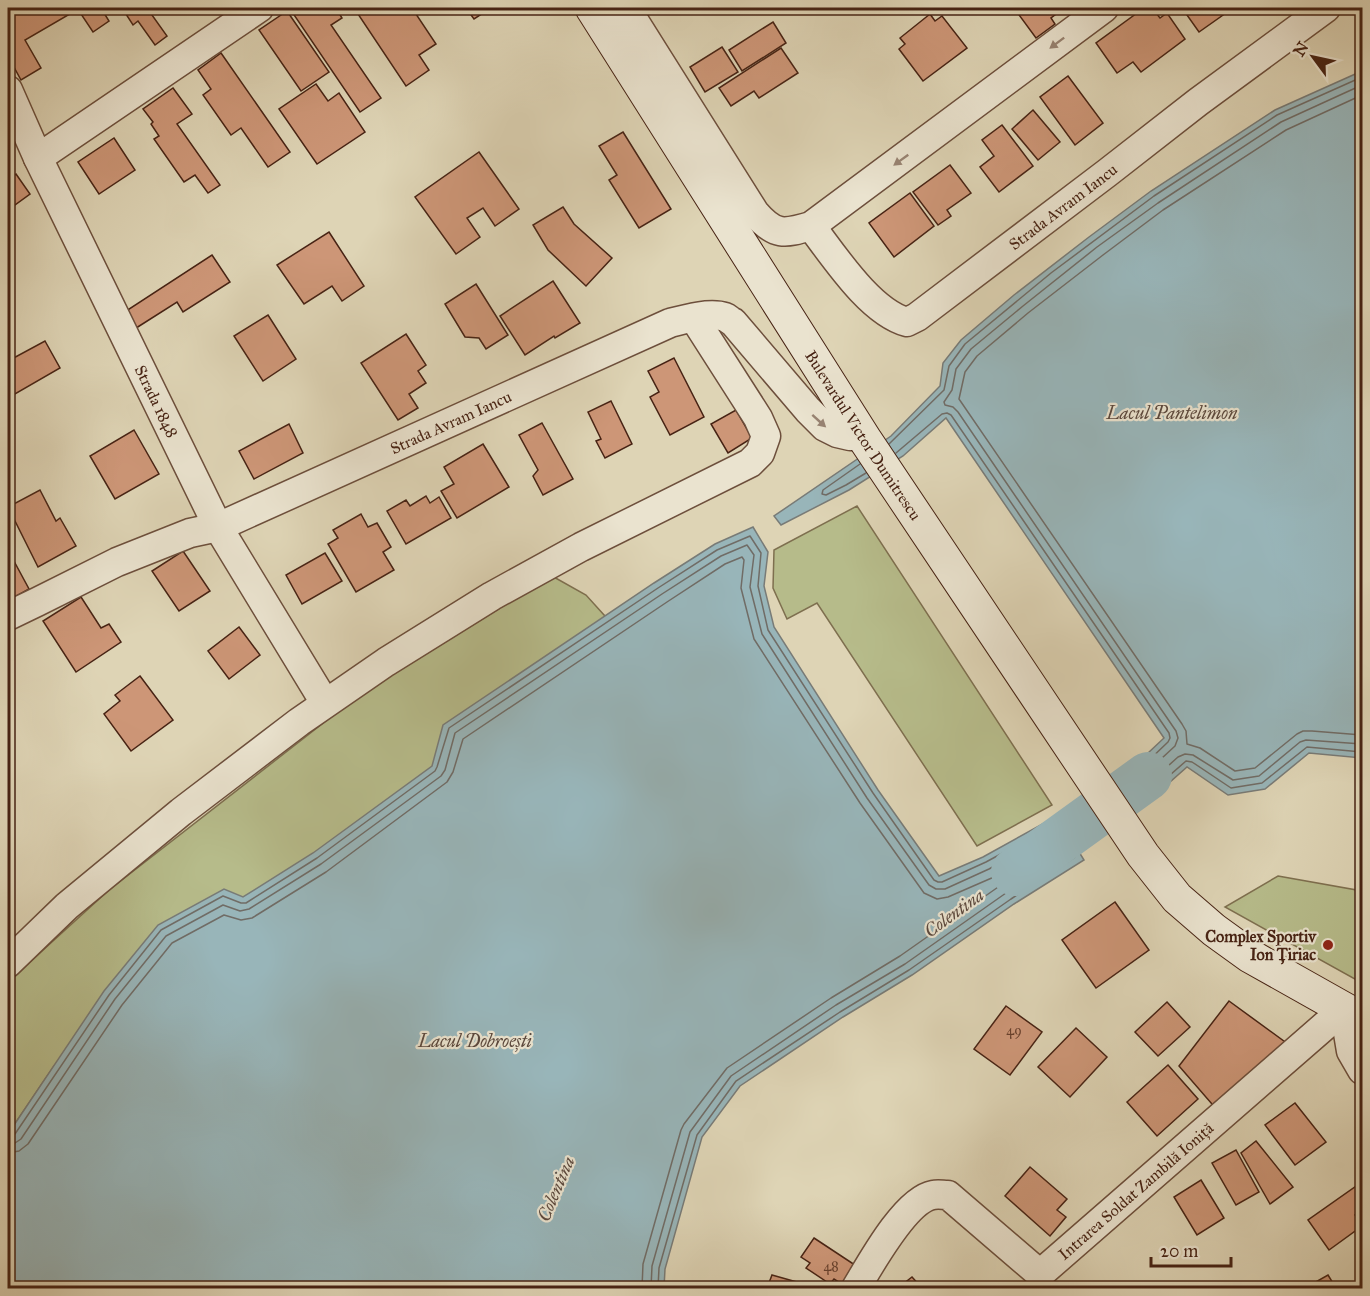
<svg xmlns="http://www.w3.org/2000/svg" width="1370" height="1296" viewBox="0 0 1370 1296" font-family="'IM FELL Great Primer',serif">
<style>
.green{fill:#b6bb8a;stroke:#7e6f4f;stroke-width:1.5}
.water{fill:#98b5b9;stroke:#787b77;stroke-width:1.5}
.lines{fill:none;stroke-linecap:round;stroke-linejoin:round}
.shore{stroke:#706c66;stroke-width:1.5}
.river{stroke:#98b5b9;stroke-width:48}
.building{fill:#cd9677;stroke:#472314;stroke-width:1.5}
.street-casing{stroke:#6d4f3c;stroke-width:31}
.secondary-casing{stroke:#472314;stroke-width:35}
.street{stroke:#eae3cf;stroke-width:28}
.secondary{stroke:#eae3cf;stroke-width:33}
.oneway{fill:#988372}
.poi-dot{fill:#8f2418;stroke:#eae3cf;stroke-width:2}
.labels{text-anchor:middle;stroke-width:4.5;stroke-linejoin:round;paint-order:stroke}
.number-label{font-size:14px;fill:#68402d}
.street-label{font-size:16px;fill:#472314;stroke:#eae3cf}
.poi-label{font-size:16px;font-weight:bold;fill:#472314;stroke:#eae3cf;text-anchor:end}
.water-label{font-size:18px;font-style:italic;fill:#5b483d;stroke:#eae3cf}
</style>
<rect width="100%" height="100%" fill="#ded4b5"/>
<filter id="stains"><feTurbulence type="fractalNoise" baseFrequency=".00333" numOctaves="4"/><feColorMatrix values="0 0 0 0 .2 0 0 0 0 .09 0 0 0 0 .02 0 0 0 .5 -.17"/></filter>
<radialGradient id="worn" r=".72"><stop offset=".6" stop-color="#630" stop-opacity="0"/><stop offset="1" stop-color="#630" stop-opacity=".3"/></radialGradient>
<g class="green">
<polygon points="857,506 1052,805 977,846 817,603 787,619 773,588 774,550"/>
<polygon points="552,576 586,595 605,616 647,626 54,1066 8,1134 8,982 109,890 331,717 398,671"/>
<polygon points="1278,876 1362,891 1362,983 1225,907"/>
</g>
<g class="water">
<polygon points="1362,71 1362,758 1309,753 1265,789 1228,795 1187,767 1134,814 1114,785 1164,738 946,418 903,456 849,490 781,525 774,516 891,436 940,386 943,363 961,340 1014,295 1089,237 1151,191 1275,110"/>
<polygon points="753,527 768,552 764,586 774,627 878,790 939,876 983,857 1057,816 1084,860 1014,904 912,975 843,1017 740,1086 702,1137 665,1269 664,1288 8,1288 8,1134 104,991 158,925 224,889 243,897 313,853 432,766 443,725 654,583 715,544"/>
</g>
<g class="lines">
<g class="shore">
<polyline points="1362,85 1281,122 1158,203 1097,247 1023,306 971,349 956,369 952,390 944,402 945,405 953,407 958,412 1176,731 1178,738 1175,746 1133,785 1133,788 1135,792 1139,792 1178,757 1185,754 1193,755 1233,780 1259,776 1300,742 1306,740 1362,744"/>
<polyline points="1362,95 1286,130 1163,210 1103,255 1028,313 977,356 965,372 959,399 1182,724 1186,731 1187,744 1200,748 1235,771 1255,768 1297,734 1303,731 1312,731 1362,735"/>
<polyline points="889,444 944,390 949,366 965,344 1051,273 1154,196 1277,115 1362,77"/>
<polyline points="896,453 942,414 947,413 951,415 1169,733 1170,738 1168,742 1123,785 1123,787 1134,803 1138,803 1186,761 1192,762 1231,788 1262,783 1307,747 1362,752"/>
<polyline points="860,464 823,490 822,494 826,495 846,485 866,473"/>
<polyline points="8,1137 11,1137 15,1134 109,995 161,930 223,896 241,903 246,903 317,858 435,771 437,767 449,728 658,588 717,550 750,536 761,553 758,586 768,630 873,793 934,880 938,882 942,882 986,862 1054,825 1057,827 1075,857 1011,899 909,970 840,1012 736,1081 697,1135 659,1268 658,1288"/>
<polyline points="8,1144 15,1143 21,1139 115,999 166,936 223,905 240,911 249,909 321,864 441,776 445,770 455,733 662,594 721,556 747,545 754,555 750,587 762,634 867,798 929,885 936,889 945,889 989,869 1051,835 1054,836 1064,855 1006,893 905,964 836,1005 731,1076 690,1132 652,1266 651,1288"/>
<polyline points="8,1153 19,1151 28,1144 122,1005 172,943 224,915 241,920 252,918 326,872 447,782 453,772 463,739 667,602 725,564 742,557 744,560 741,588 754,639 860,803 924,893 937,899 948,897 994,877 1047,848 1050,848 1052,852 1001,885 900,956 831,998 727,1068 684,1124 681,1130 643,1264 642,1288"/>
</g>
<polyline class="river" points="1015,872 1148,776"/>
</g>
<g class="building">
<polygon points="21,8 73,8 75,11 25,40 41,68 21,80 8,56 8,15"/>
<polygon points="77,8 101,8 109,21 93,32"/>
<polygon points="122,8 147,8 167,36 155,45 138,21 133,25"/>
<polygon points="293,8 336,8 342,18 331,25 381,98 360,112 290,9"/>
<polygon points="354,8 412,8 436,44 419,55 429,70 406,86"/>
<polygon points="466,8 491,8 474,19"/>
<polygon points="1014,8 1061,8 1063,9 1051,18 1055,24 1036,38"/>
<polygon points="1144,8 1152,8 1160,18 1167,13 1185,39 1141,72 1133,62 1117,73 1096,43"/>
<polygon points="1182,8 1233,8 1199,32"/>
<polygon points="287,11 329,72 301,91 259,30"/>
<polygon points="930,14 935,21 942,16 967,48 923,81 899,49 905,44 900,38"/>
<polygon points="773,22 786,43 742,71 729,50"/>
<polygon points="722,47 738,72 705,92 690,67"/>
<polygon points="781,48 798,73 759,98 754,91 731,106 719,88"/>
<polygon points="221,53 290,152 268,167 241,128 231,135 203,95 211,89 198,70"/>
<polygon points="1068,76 1103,123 1075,145 1040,97"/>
<polygon points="316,84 328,101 339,93 365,132 317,164 279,109"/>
<polygon points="173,88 192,114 177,124 220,185 208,193 195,175 184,182 154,139 159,136 151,124 153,122 143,109"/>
<polygon points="1033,110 1060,142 1038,160 1012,129"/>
<polygon points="1002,125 1033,166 999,192 980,167 994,156 982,140"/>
<polygon points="623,132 671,209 639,228 609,180 617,175 599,146"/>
<polygon points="114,138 135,170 99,194 78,162"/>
<polygon points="479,152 519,209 495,226 483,208 467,218 480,237 456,254 415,197"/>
<polygon points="950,165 971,193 947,210 951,216 938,225 913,192"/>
<polygon points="16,174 30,194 8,210 8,180"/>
<polygon points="910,193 934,226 894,257 869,223"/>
<polygon points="563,207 574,224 612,258 586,286 548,250 533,225"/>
<polygon points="329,232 364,286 342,301 332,286 304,304 277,265"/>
<polygon points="212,255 230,282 183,312 177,302 133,330 126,311"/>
<polygon points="553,281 580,323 555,338 554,336 525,355 500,316"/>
<polygon points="476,284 508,335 486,349 479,338 465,337 445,304"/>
<polygon points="268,315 296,359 263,381 234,336"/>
<polygon points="406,334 426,365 418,371 426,383 409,394 418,408 398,420 361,363"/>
<polygon points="45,341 60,368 8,398 8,361"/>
<polygon points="674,358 704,417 670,435 650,397 659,392 648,371"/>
<polygon points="611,401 632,444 605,458 596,441 601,439 588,412"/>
<polygon points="736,410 752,438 728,453 711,424"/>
<polygon points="542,423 573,479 543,495 533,476 538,470 519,435"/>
<polygon points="289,424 303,453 254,479 239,451"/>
<polygon points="134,430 159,474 115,499 90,456"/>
<polygon points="483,444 509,487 457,518 441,491 454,484 444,467"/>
<polygon points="40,490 56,521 60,518 76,546 38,567 8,507"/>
<polygon points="426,496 430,503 439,497 451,518 406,544 387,511 406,500 410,506"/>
<polygon points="361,514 368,527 377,523 391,547 383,552 394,570 356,592 328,544 338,538 333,530"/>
<polygon points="8,550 29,589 8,601"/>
<polygon points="183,551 210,591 179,611 152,571"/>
<polygon points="325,553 342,581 302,604 286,575"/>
<polygon points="81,597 101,628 109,624 121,642 76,672 43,621"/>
<polygon points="239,627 260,655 229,679 208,651"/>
<polygon points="140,676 173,720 131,751 104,714 120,701 115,695"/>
<polygon points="1115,902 1149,950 1096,988 1062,940"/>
<polygon points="1229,1001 1292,1047 1218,1111 1179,1066"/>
<polygon points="1167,1002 1190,1027 1158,1056 1135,1032"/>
<polygon points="1006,1006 1042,1032 1010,1075 974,1049"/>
<polygon points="1076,1028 1107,1057 1070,1097 1038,1067"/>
<polygon points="1168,1065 1198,1099 1157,1136 1127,1102"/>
<polygon points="1295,1103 1326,1142 1295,1165 1265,1125"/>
<polygon points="1256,1141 1293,1187 1270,1204 1241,1153"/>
<polygon points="1236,1150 1259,1192 1236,1205 1212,1163"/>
<polygon points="1030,1167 1067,1199 1057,1210 1066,1217 1050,1236 1005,1196"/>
<polygon points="1201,1180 1224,1218 1197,1235 1174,1197"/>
<polygon points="1362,1182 1362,1209 1355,1215 1362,1226 1329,1250 1308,1220"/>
<polygon points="814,1238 858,1267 845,1286 834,1279 830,1284 806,1268 810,1263 801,1257"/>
<polygon points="772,1275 818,1288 767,1288"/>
<polygon points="1328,1275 1336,1288 1305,1288"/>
<polygon points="912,1277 922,1288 898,1288"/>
</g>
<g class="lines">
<defs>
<g id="street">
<path d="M626,8L755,213C775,236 784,234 811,226L1104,8"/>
<path id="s1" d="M8,90L38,158L218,527L325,703"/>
<polyline points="38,158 259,8"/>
<path id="s2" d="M811,226C834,256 870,312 907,322L917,317L1107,173L1198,102L1326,8"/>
<path id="s3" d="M8,616L37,602L117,562L190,533L218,527L670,323C685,319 710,312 725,317C728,318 730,321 733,322L808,410L825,427L837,433L850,436L862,435"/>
<polyline points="8,963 67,906 181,812 299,722 386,662 492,596 581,547 750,463 760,453 766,436 758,418 694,318"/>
<polyline points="1344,1009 1351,1051 1362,1070"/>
<path id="s4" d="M856,1288C870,1265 905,1200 933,1195C938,1194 943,1195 948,1195L1040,1274L1344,1009"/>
</g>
<g id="secondary">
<path id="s5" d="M592,8L866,441L1143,855L1177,898L1214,930L1250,956L1362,1019"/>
</g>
</defs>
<use href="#street" class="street-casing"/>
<use href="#secondary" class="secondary-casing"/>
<use href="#street" class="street"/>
<use href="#secondary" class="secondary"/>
</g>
<defs><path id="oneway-solid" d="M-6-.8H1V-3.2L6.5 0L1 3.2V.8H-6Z" transform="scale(1.5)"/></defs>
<g class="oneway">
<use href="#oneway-solid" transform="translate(1057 43) rotate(143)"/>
<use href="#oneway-solid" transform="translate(901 160) rotate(144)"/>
<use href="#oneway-solid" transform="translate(819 421) rotate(42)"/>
</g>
<circle class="poi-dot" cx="1328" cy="945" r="6"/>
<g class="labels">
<g class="number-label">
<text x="1014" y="1035">49</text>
<text x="831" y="1271">48</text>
</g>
<g class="street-label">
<text dy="6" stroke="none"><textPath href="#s2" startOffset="332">Strada Avram Iancu</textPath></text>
<text dy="6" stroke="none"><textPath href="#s1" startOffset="345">Strada 1848</textPath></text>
<text dy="6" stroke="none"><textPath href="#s3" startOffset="484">Strada Avram Iancu</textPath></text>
<text dy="6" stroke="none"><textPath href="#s5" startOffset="506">Bulevardul Victor Dumitrescu</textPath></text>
<text dy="6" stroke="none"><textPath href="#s4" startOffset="386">Intrarea Soldat Zambilă Ioniță</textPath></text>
</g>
<g class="poi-label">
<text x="1316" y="942">Complex Sportiv<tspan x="1316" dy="18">Ion Țiriac</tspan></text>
</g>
<g class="water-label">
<text x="1172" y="419">Lacul Pantelimon</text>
<text transform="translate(954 913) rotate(-36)" y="6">Colentina</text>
<text x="475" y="1047">Lacul Dobroești</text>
<text transform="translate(556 1189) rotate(-67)" y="6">Colentina</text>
</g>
</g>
<rect width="1370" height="1296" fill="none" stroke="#ded4b5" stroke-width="30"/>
<rect x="9" y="9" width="1352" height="1278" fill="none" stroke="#472314" stroke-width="3"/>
<rect x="15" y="15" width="1340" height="1266" fill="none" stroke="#472314" stroke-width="1.5"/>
<g transform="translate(1313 57) rotate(303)" stroke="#eae3cf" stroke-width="4.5" paint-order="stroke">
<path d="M0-4.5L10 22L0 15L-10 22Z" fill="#472314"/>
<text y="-9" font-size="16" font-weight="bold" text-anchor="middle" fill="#472314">N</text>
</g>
<path d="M1151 1257v9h80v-9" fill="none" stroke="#472314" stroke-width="3"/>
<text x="1160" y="1257" font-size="18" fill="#472314" stroke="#eae3cf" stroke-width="4.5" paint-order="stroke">20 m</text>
<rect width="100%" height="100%" filter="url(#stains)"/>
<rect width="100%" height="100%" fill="url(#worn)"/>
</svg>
